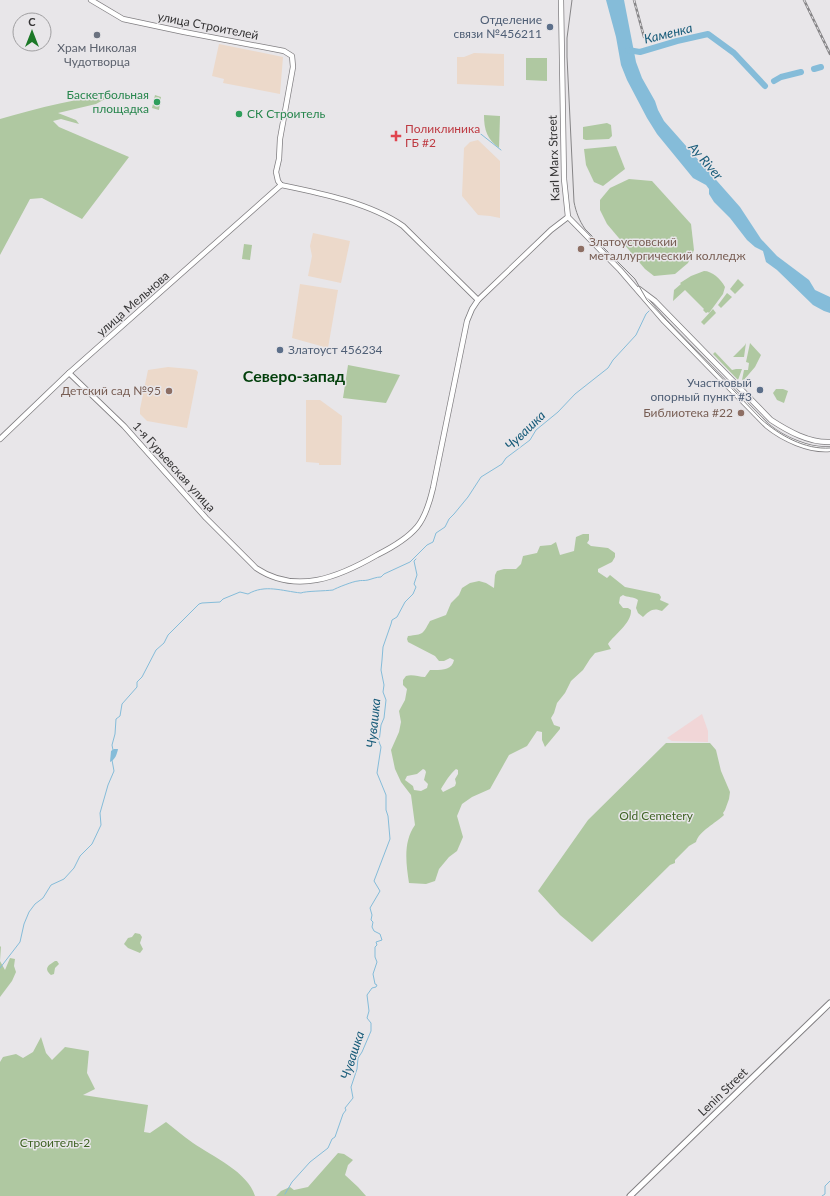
<svg xmlns="http://www.w3.org/2000/svg" width="830" height="1196" viewBox="0 0 830 1196" font-family="Lato,sans-serif">
<style>
.commercial{fill:#f1d6d7}
.education{fill:#ecd9ca}
.green{fill:#afc8a1;fill-rule:evenodd}
.water{fill:#85bcd9}
.lines{fill:none;stroke-linecap:round;stroke-linejoin:round}
.stream{stroke:#85bcd9;stroke-width:1}
.river{stroke:#85bcd9;stroke-width:6}
.secondary-casing{stroke:#817f82;stroke-width:6}
.primary-casing{stroke:#817f82;stroke-width:7}
.secondary{stroke:#fff;stroke-width:4.5}
.primary{stroke:#fff;stroke-width:5}
.tram{stroke:#868587;stroke-width:1}
.rail-casing{stroke:#868587;stroke-width:2.5}
.rail{stroke:#e8e6e9;stroke-width:1;stroke-dasharray:3;stroke-linecap:butt}
.service-dot{fill:#5c6f8a;stroke:#e8e6e9;stroke-width:1.5}
.worship-dot{fill:#6b7280;stroke:#e8e6e9;stroke-width:1.5}
.leisure-dot{fill:#2e9e5b;stroke:#e8e6e9;stroke-width:1.5}
.health-dot{fill:#e0444e;stroke:#e8e6e9;stroke-width:1.5}
.education-dot{fill:#8d6e63;stroke:#e8e6e9;stroke-width:1.5}
.labels{text-anchor:middle;stroke-width:3;stroke-linejoin:round;paint-order:stroke}
.service-label{font-size:12px;fill:#4e5e75;stroke:#e8e6e9;text-anchor:end}
.street-label{font-size:12px;fill:#353435;stroke:#e8e6e9}
.worship-label{font-size:12px;fill:#5b616d;stroke:#e8e6e9}
.leisure-label{font-size:12px;fill:#27864d;stroke:#e8e6e9;text-anchor:end}
.health-label{font-size:12px;fill:#be3a42;stroke:#e8e6e9;text-anchor:start}
.education-label{font-size:12px;fill:#785e54;stroke:#e8e6e9;text-anchor:end}
.park-label{font-size:12px;fill:#3f6324;stroke:#e8e6e9}
.water-label{font-size:13px;font-style:italic;fill:#175b79;stroke:#e8e6e9}
.district-label{font-size:16px;font-weight:bold;fill:#023f0b;stroke:#e8e6e9}
</style>
<rect width="100%" height="100%" fill="#e8e6e9"/>
<polygon class="commercial" points="702,714 708,731 708,742 672,741 667,738"/>
<g class="education">
<polygon points="219,44 283,57 280,94 223,83 224,79 212,76"/>
<polygon points="474,53 504,54 504,86 457,84 457,57 464,57"/>
<polygon points="478,140 500,161 500,218 490,216 478,215 462,196 464,148 470,142"/>
<polygon points="313,233 350,241 341,283 308,276 312,256 310,246"/>
<polygon points="300,284 338,290 328,348 292,338"/>
<polygon points="168,367 190,369 196,370 198,372 187,428 147,421 140,414 140,409 148,370"/>
<polygon points="306,400 320,400 342,416 341,465 319,465 319,463 306,462"/>
</g>
<g class="green">
<polygon points="526,58 547,58 547,81 526,80"/>
<path d="M121,94L119,96L105,99L96,104L58,113L76,120L79,124L61,119L53,121L59,127L129,157L82,219L42,198L30,199L0,255V119C37,108 82,97 121,94Z"/>
<polygon points="155,95 161,97 159,110 152,108"/>
<path d="M484,115L500,116L499,148C487,139 484,130 484,115Z"/>
<polygon points="607,123 611,125 612,136 609,139 586,140 583,139 583,127"/>
<polygon points="616,146 625,169 603,186 594,182 586,165 584,149"/>
<polygon points="629,179 652,181 691,224 694,250 688,263 675,274 654,276 645,269 607,224 600,210 600,200 610,188"/>
<polygon points="244,244 252,245 250,260 242,259"/>
<path d="M704,271C712,271 721,279 725,287L723,294L709,313L708,312L706,313L703,310L704,309L685,290L673,301L674,290L681,284L680,283L691,276Z"/>
<polygon points="738,279 744,285 735,294 730,289"/>
<polygon points="727,293 732,297 721,308 718,305"/>
<polygon points="713,309 716,313 704,325 701,322"/>
<polygon points="746,343 744,357 733,357 745,345"/>
<polygon points="750,343 761,355 755,367 743,381 742,380 744,370 748,370 749,363 746,362"/>
<polygon points="715,352 732,370 736,369 742,369 738,380 713,354"/>
<polygon points="348,365 400,375 386,403 343,398"/>
<polygon points="776,389 783,389 788,391 784,403 777,400 773,393"/>
<path d="M583,534H589V540L587,543L591,546L608,548L615,553V557L612,562L598,569V572L607,578L610,575L625,587L659,594L661,597L660,600L669,604L662,611C653,607 649,611 643,617L638,613L636,608L638,600C633,596 628,598 623,595L620,597L619,603L623,608H628L631,610C632,623 615,634 608,644L611,649L595,653L590,659L583,670L571,681L565,693L557,703L554,713L551,718L554,725L560,727V729L545,747L542,740V732L537,731L527,746L509,755L490,789L472,797L462,804L457,816L463,837L457,851L449,857L439,869L435,881L426,884L409,883C406,863 403,842 415,825L411,795L401,782L395,769L391,750L399,732L401,722L399,711L405,700L407,689L403,685V680L406,676C413,674 418,677 425,677L430,670C440,670 452,671 454,660L450,658L444,661H439L435,656L408,642L407,639L408,636C424,634 422,635 430,621L446,615L451,603L459,595L462,588L470,583L479,581L486,583L494,588L495,575L497,571L504,569H516L521,564L523,556L537,553L540,546L551,545L556,542L560,555L574,551L576,537ZM423,769L425,770L426,772L424,780L428,784L427,788L421,791L414,790L413,786L405,780L407,776L417,774ZM456,769L458,770V774L455,779L456,783L455,786L443,792L441,789C445,782 450,774 456,769Z"/>
<path d="M666,743H710L716,750L721,771L730,792L729,799L725,810L723,813L724,815C716,823 699,831 696,842L689,846L675,860V863L670,865L592,942L560,915L538,891L588,820Z"/>
<polygon points="135,933 140,934 142,937 140,943 143,949 140,953 128,948 124,944 128,938 132,937"/>
<polygon points="1,946 0,961 5,970 10,958 15,959 14,966 16,972 12,981 0,997 0,947"/>
<path d="M55,961H57L59,964L55,968L54,974L51,975C43,968 49,965 55,961Z"/>
<path d="M41,1037L46,1053L52,1060L65,1047L89,1051L87,1073L95,1089L83,1095L148,1105L144,1132L150,1133L166,1122C175,1129 183,1136 193,1143C212,1156 248,1172 255,1196H0V1062L3,1057L16,1054L23,1058L33,1052Z"/>
<polygon points="338,1153 344,1154 353,1160 348,1165 345,1175 358,1187 366,1196 276,1196 281,1191 290,1187 294,1190 308,1187"/>
</g>
<g class="water">
<polygon points="606,0 624,0 636,62 642,78 655,101 658,110 664,121 740,207 761,239 777,256 809,280 815,290 830,297 830,313 824,311 813,305 777,270 766,262 763,251 755,247 747,240 730,218 714,202 709,194 709,189 706,185 693,178 657,134 647,118 627,80 621,65 616,37"/>
<path d="M114,749H118C117,754 115,760 110,762L111,751Z"/>
</g>
<g class="lines">
<g class="stream">
<polyline points="477,131 501,150"/>
<path d="M113,750L112,745L115,734L116,719L120,716L122,704L137,687V682L142,677L156,650L164,643L168,635L199,604L202,603L220,602L223,599L240,592L248,594C265,584 282,591 301,593C305,591 326,591 333,590C336,588 354,581 358,581C361,580 364,581 368,580C372,579 376,577 381,577L384,574L410,562L427,545L433,542L436,533L445,527L449,519L454,514L468,497L481,477L502,464L506,458L530,440L536,430L558,412L575,394L608,368L613,360L636,335L646,314L649,311"/>
<polyline points="0,968 20,942 24,924 29,912 35,904 43,898 51,885 64,879 74,868 80,856 92,844 101,825 100,813 108,785 114,771 112,760"/>
<polyline points="285,1194 292,1182 310,1162 328,1148 332,1139 335,1137 343,1114 346,1110 345,1108 353,1098 351,1087 357,1069 358,1058 362,1052 371,1031 371,1023 367,1018 369,1011 367,995 372,988 376,987 377,985 375,984 373,974 377,962 375,957 375,947 377,945 376,942 382,940 380,934 374,931 372,927 373,922 371,920 372,915 370,908 380,891 374,881 390,839 388,816 386,810 386,795 377,773 381,747 379,742 381,725 384,718 386,700 383,692 384,685 381,670 382,660 383,647 391,624 392,620 397,617 405,602 413,594 416,587 414,584 417,575 414,561 416,559"/>
<polyline points="822,1196 825,1194 825,1186 830,1181"/>
</g>
<g class="river">
<polyline points="628,50 640,52 677,41 708,34 734,53 765,86"/>
<polyline points="814,69 821,67"/>
<polyline points="774,81 781,77 801,72"/>
</g>
<defs>
<g id="secondary">
<polyline points="91,0 123,19 184,32 284,51 292,56 293,67 280,139 279,159 276,172 278,181 281,185"/>
<path d="M561,0L564,179L568,217L620,270L664,321L767,426C783,439 809,451 830,449"/>
<path d="M281,185C320,193 370,203 403,226L478,300"/>
<path d="M639,289L655,301L771,420C788,431 809,443 830,442"/>
<path d="M69,373L124,426L206,518L256,568C296,595 339,577 377,555C391,548 407,539 417,527C426,516 430,501 433,488L467,321L472,309L478,300L551,230L568,217"/>
<polyline points="0,439 69,373 281,185"/>
</g>
<polyline id="primary" points="630,1196 830,1003"/>
</defs>
<use href="#secondary" class="secondary-casing"/>
<use href="#primary" class="primary-casing"/>
<use href="#secondary" class="secondary"/>
<use href="#primary" class="primary"/>
<path class="tram" d="M572,0L567,38V57L574,202C576,212 579,220 585,229L635,279L647,300L761,419C779,435 805,450 830,448"/>
<defs>
<g id="rail">
<polyline points="634,0 644,37"/>
<polyline points="804,0 830,54"/>
</g>
</defs>
<use href="#rail" class="rail-casing"/>
<use href="#rail" class="rail"/>
</g>
<g class="service-dot">
<circle cx="550" cy="27" r="4"/>
<circle cx="280" cy="350" r="4"/>
<circle cx="760" cy="390" r="4"/>
</g>
<circle class="worship-dot" cx="97" cy="35" r="4"/>
<g class="leisure-dot">
<circle cx="157" cy="102" r="4"/>
<circle cx="239" cy="114" r="4"/>
</g>
<path class="health-dot" d="M394 130h4v4h4v4h-4v4h-4v-4h-4v-4h4z"/>
<g class="education-dot">
<circle cx="581" cy="249" r="4"/>
<circle cx="169" cy="391" r="4"/>
<circle cx="741" cy="413" r="4"/>
</g>
<g class="labels">
<g class="service-label">
<text x="542" y="24">Отделение<tspan x="542" dy="14">связи №456211</tspan></text>
<text x="288" y="354" text-anchor="start">Златоуст 456234</text>
<text x="752" y="387">Участковый<tspan x="752" dy="14">опорный пункт #3</tspan></text>
</g>
<g class="street-label">
<text transform="translate(208 26) rotate(11)" y="4">улица Строителей</text>
<text transform="translate(554 158) rotate(-92)" y="4">Karl Marx Street</text>
<text transform="translate(133 304) rotate(-41)" y="4">улица Мельнова</text>
<text transform="translate(174 467) rotate(48)" y="4">1-я Гурьевская улица</text>
<text transform="translate(723 1092) rotate(-44)" y="4">Lenin Street</text>
</g>
<g class="worship-label">
<text x="97" y="52">Храм Николая<tspan x="97" dy="14">Чудотворца</tspan></text>
</g>
<g class="leisure-label">
<text x="149" y="99">Баскетбольная<tspan x="149" dy="14">площадка</tspan></text>
<text x="247" y="118" text-anchor="start">СК Строитель</text>
</g>
<g class="health-label">
<text x="405" y="133">Поликлиника<tspan x="405" dy="14">ГБ #2</tspan></text>
</g>
<g class="education-label">
<text x="589" y="246" text-anchor="start">Златоустовский<tspan x="589" dy="14">металлургический колледж</tspan></text>
<text x="161" y="395">Детский сад №95</text>
<text x="733" y="417">Библиотека #22</text>
</g>
<g class="park-label">
<text x="656" y="820">Old Cemetery</text>
<text x="55" y="1147">Строитель-2</text>
</g>
<g class="water-label">
<text transform="translate(668 33) rotate(-14)" y="5">Каменка</text>
<text transform="translate(706 161) rotate(49)" y="5">Ay River</text>
<text transform="translate(525 430) rotate(-44)" y="5">Чувашка</text>
<text transform="translate(373 723) rotate(-84)" y="5">Чувашка</text>
<text transform="translate(352 1055) rotate(-72)" y="5">Чувашка</text>
</g>
<g class="district-label">
<text x="294" y="382">Северо-запад</text>
</g>
</g>
<g transform="translate(32 32)"><circle r="19" fill="#e8e6e9" stroke="#a09fa1"/>
<path d="M0-3L7 15L0 10L-7 15Z" fill="#1c7827"/>
<text y="-6" font-size="11" font-weight="bold" text-anchor="middle" fill="#353435">С</text>
</g>
</svg>
